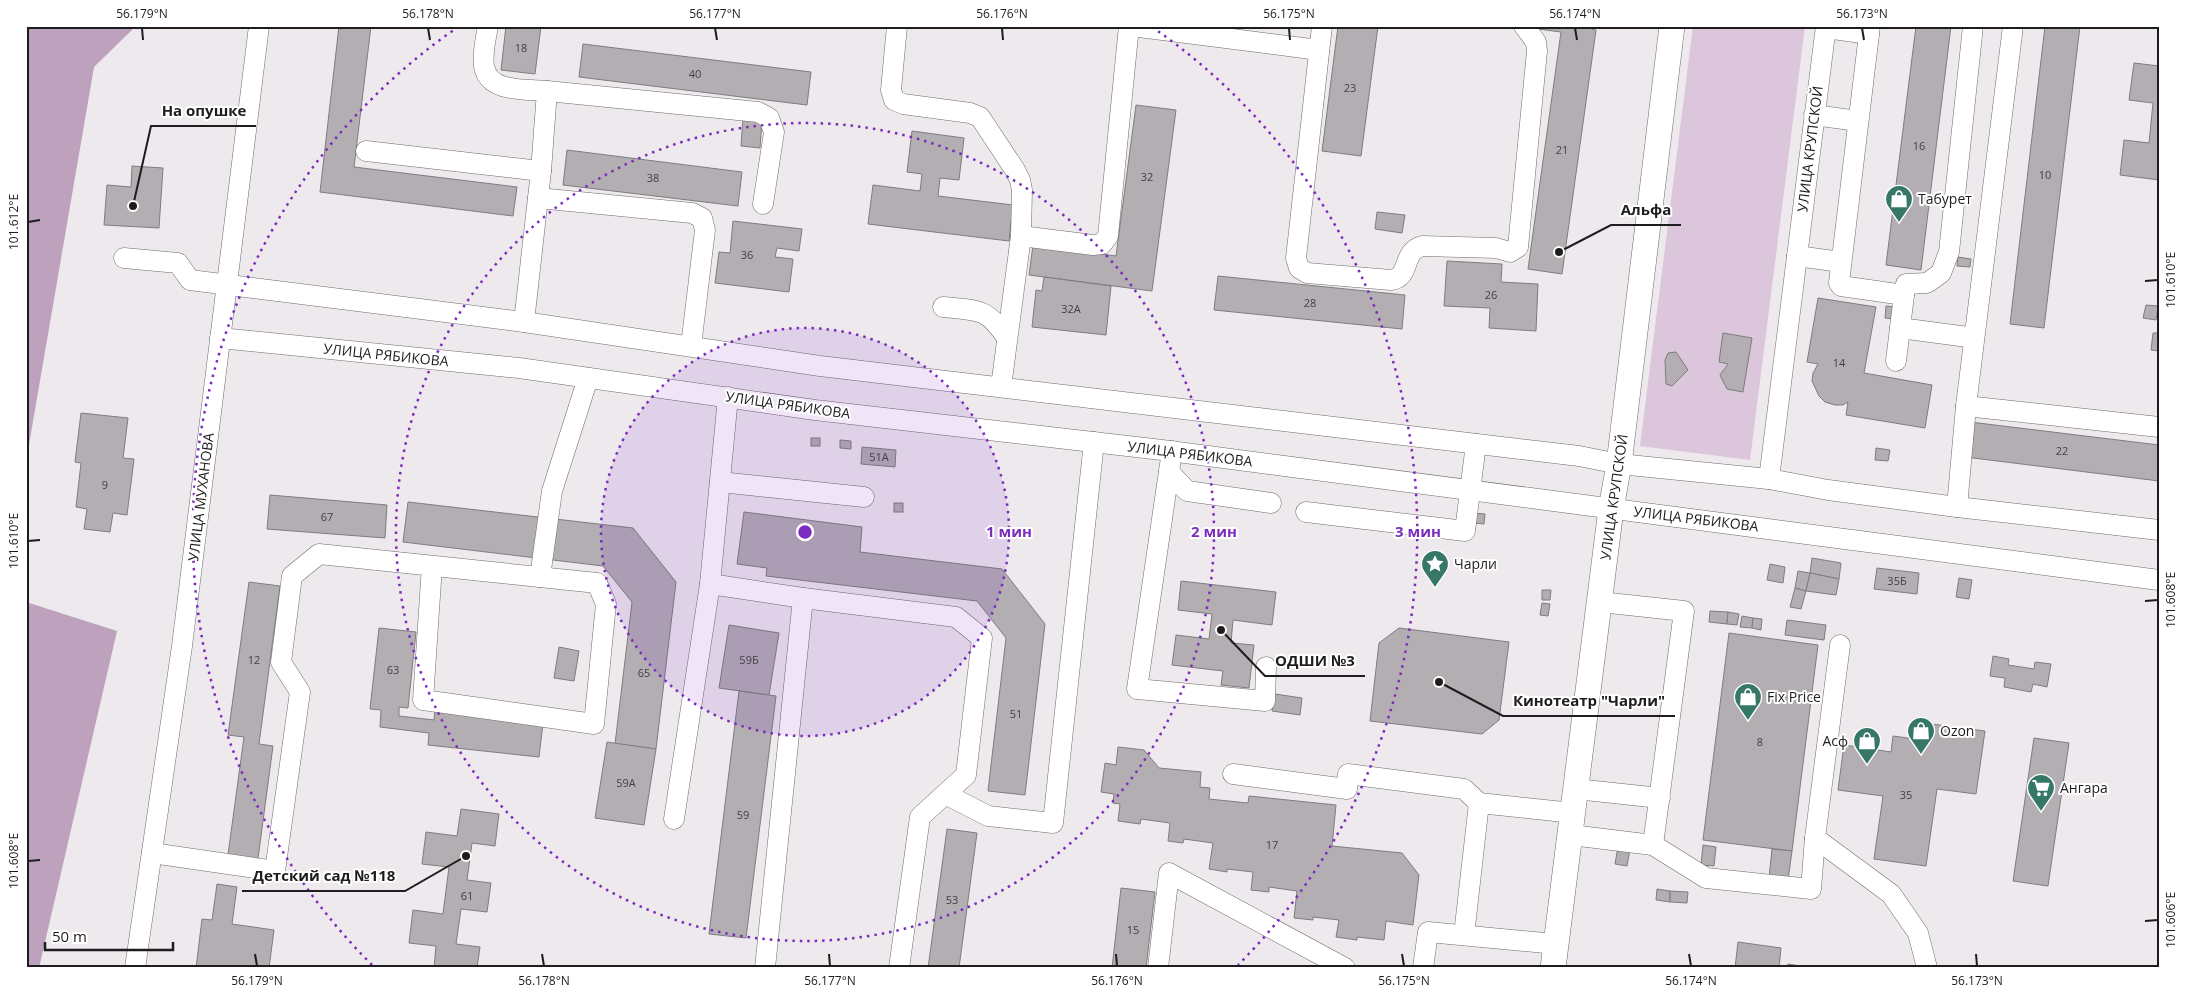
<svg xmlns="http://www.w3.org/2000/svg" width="2185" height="994" viewBox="0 0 2185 994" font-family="'Open Sans',sans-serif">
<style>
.green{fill:#dbc6db}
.forest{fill:#bda1bd}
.building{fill:#b2aeb2;stroke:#7f7c7f}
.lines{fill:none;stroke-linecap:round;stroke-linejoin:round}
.minor-casing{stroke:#6d6a6d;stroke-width:21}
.major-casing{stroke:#6d6a6d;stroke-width:26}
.minor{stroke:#fff;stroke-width:20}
.major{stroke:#fff;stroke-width:25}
.ticks{fill:none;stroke:#1e1c1e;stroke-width:2}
.ring{fill:none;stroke:#7b2cbf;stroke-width:2.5;stroke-dasharray:2.5 5}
.labels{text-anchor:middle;stroke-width:4;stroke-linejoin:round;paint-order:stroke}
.number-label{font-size:11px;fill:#434043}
.street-label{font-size:14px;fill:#1e1c1e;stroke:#fff}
.poi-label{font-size:14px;fill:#1e1c1e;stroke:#fff;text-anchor:start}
.centre{fill:#7b2cbf;stroke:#fff;stroke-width:2.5}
.ring-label{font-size:15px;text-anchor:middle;font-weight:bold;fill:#7b2cbf;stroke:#fff;stroke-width:4;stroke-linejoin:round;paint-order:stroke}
.leader{fill:none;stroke:#1e1c1e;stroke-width:2}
.callout-dot{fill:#1e1c1e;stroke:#fff;stroke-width:2}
.callout-label{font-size:15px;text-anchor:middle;font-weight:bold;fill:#1e1c1e;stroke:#fff;stroke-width:4;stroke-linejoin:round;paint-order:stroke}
.neatline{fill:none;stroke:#1e1c1e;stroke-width:2}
.ticks-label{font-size:12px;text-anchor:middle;fill:#1e1c1e}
</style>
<rect width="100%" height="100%" fill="#ede9ed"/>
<polygon class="green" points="1693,26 1805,26 1750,460 1640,446"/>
<g class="forest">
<polygon points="26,26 136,26 94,67 26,462"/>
<polygon points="26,602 117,631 39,968 26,968"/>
</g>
<g class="building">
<polygon points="339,26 371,26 354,167 517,187 513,216 320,192"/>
<polygon points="506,26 541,26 535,74 501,70"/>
<polygon points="1338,26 1378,26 1361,156 1322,151"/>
<polygon points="1539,26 1580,26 1596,30 1562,274 1528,269 1561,32 1538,29"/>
<polygon points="1916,26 1951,26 1921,270 1886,265"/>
<polygon points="2045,26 2080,26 2044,328 2010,324"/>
<polygon points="583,44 811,72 807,105 579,77"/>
<polygon points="2134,63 2159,66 2159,180 2120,175 2124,140 2149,143 2153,103 2129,100"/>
<polygon points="1136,105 1176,110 1152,291 1029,275 1033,245 1116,256"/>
<polygon points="743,117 762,119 760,148 741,146"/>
<polygon points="912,131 964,138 959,180 940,178 938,196 1013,205 1009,241 868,224 873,185 920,191 922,174 907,172"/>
<polygon points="567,150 742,172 738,206 563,185"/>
<polygon points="132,166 163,168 159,228 104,225 107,185 131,187"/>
<polygon points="1377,212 1405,215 1402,233 1375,229"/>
<polygon points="733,221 802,229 799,251 777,248 775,257 793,259 789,292 715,283 719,252 730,253"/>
<polygon points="1958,257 1971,259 1970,267 1957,266"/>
<polygon points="1447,261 1502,264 1501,282 1538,284 1536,331 1489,328 1490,308 1444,306"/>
<polygon points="1218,276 1405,295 1402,329 1214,310"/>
<polygon points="1044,277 1111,286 1106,335 1032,327 1036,290 1042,291"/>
<polygon points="1818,298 1876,307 1864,373 1932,385 1925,428 1846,415 1848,402 1843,405 1835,405 1825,402 1819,396 1812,381 1813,373 1818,364 1807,362"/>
<polygon points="2146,305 2158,306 2156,320 2143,318"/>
<polygon points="1886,306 1897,307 1895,319 1885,318"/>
<polygon points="1723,333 1752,338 1743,392 1727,389 1720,375 1728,364 1719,362"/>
<polygon points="2153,333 2159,333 2159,351 2151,350"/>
<polygon points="1676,352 1688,370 1672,386 1666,384 1665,360 1668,353"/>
<polygon points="81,413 128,418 123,458 134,459 127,515 113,513 110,532 84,529 87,509 76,507 81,463 75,462"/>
<polygon points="1970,422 2159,445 2159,481 1965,457"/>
<rect x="811" y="438" width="9" height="8"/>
<polygon points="840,440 851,441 851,449 840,448"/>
<polygon points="862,447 896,450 895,467 861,464"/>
<polygon points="1876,448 1890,450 1888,461 1875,460"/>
<polygon points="270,495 387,505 385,538 267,529"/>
<polygon points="408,502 633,528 676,582 656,749 615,744 632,602 603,566 403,542"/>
<rect x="894" y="503" width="9" height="9"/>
<polygon points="744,512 862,527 860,552 1002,569 1045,624 1025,795 988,791 1006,638 977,601 766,576 767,568 737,564"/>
<polygon points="1474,513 1485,514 1484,524 1474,523"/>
<polygon points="1812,558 1841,563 1839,579 1810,573"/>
<polygon points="1770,564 1785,567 1783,583 1767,580"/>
<polygon points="1877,568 1919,573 1917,594 1874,589"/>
<polygon points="1798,571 1810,573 1806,591 1795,588"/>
<polygon points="1810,573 1839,579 1836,595 1806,591"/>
<polygon points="1959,578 1972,580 1969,599 1956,597"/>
<polygon points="1181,581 1276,592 1272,625 1233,620 1231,643 1254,645 1249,688 1221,685 1223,671 1172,665 1176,635 1209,639 1212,614 1178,610"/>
<polygon points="249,582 280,586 259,744 273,746 257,866 227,862 244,737 228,735"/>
<polygon points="1795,588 1806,591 1801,609 1790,607"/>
<polygon points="1542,590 1551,590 1550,600 1542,600"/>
<polygon points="1542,603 1550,604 1548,616 1540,615"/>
<polygon points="1710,611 1728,612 1727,624 1709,622"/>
<polygon points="1728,612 1739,614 1737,625 1727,624"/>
<polygon points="1742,616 1753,618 1752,628 1740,627"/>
<polygon points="1753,618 1762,619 1761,630 1752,628"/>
<polygon points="1787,620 1826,625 1824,640 1785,635"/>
<polygon points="729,625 779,633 769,695 719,688"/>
<polygon points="379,628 416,632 408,708 399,707 399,716 434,720 435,711 543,723 539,757 428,745 429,733 380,727 381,710 370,709"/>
<polygon points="1399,628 1509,642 1499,720 1482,734 1370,721 1379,643"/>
<polygon points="1729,633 1818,645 1792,851 1703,840"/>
<polygon points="559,647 579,651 574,681 554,678"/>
<polygon points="1993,656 2009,659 2008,665 2034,669 2035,662 2051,664 2047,687 2033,684 2031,692 2004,687 2005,678 1990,676"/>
<polygon points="739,691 776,696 746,938 709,934"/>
<polygon points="1275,694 1302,698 1300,715 1272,711"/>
<polygon points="1924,723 1985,731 1976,794 1937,789 1926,866 1874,859 1883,796 1838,790 1844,745 1891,752 1893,736 1922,740"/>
<polygon points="2034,738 2069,743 2048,886 2013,881"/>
<polygon points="607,742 656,749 644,825 595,818"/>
<polygon points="1118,747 1144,750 1159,768 1201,772 1200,787 1210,788 1209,799 1248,803 1249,796 1336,805 1332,846 1402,853 1419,875 1413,925 1386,921 1384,940 1357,937 1357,940 1336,937 1339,920 1313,917 1313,920 1294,918 1297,891 1269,887 1269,892 1251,890 1253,872 1227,869 1227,872 1209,869 1213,843 1184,839 1183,843 1168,841 1170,823 1141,819 1140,824 1118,821 1120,804 1113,803 1114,794 1101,792 1105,763 1116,765"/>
<polygon points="461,809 499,814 495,846 472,843 467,880 491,883 487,912 461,909 456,944 480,947 477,968 434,968 436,946 409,943 413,910 443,914 449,867 422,864 426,832 457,836"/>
<polygon points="947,829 977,833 959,968 928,968"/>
<polygon points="1703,845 1716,847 1714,866 1701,865"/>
<polygon points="1618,847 1630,849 1627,866 1615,864"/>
<polygon points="1772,849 1792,851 1788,880 1769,878"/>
<polygon points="217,884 237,887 232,924 274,930 269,968 196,968 202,919 212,920"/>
<polygon points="1121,888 1155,892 1146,968 1112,968"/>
<polygon points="1657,889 1670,891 1670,902 1656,900"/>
<polygon points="1670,891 1688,892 1687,903 1670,902"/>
<polygon points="1738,942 1781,948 1779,968 1735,968"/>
<polygon points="1788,964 1813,968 1787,968"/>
</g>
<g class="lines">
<defs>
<g id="minor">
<path d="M488,26C486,38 482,53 484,66C488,93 526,89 547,91L541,171"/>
<polyline points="897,26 891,90 894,100 903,104 970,113 980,117 1015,170 1020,180 1022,190 1021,236 1001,387"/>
<polyline points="1131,26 1319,50"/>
<path d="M1322,26L1296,258L1299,268L1307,273L1391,280C1411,278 1401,252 1422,246L1496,248L1510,252L1518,247L1537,51L1536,42L1524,26"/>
<polyline points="1870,26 1839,283 1841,286 1904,295 1896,361"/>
<polyline points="2013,26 1966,406 2159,427"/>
<polyline points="1826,28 1869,34"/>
<polyline points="547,91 758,112 769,118 774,132 763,204"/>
<polyline points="1814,115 1858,121"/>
<polyline points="366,151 541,171 524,322"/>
<polyline points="538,198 692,213 702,218 705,230 691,346"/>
<polyline points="1021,236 1093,245 1102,244 1108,236 1129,26"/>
<polyline points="1797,256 1841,262"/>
<polyline points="124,258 178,263 190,280 524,322 820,366 1579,456 1619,464 1769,479 1828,490 1957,507 2159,530"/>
<polyline points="1904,295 1906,284 1926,283 1930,281 1941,273 1949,252 1973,26"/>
<path d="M943,307C979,311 986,307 1007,338"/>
<polyline points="1900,328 1968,337"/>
<polyline points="220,338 519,368 815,410 1162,450 2159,580"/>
<polyline points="728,397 710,584 803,598 956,617 982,638 966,775 920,817 899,968"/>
<polyline points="1172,451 1137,689 1265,701 1266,667"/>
<polyline points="1169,472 1187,491 1271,503"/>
<polyline points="1769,479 1826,26"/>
<polyline points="720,482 864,497"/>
<polyline points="1957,507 1966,406"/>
<polyline points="1306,512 1465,531 1476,444"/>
<polyline points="540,577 552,491 588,378"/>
<polyline points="1840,645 1815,838 1891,894 1918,933 1927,968"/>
<polyline points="1233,774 1347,789 1348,774 1464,789 1479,803"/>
<polyline points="1576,789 1660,798"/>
<polyline points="945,794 988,816 1053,823 1094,442"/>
<polyline points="674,819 710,584"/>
<polyline points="1571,835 1653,845 1684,611 1600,602"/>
<polyline points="1653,845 1706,878 1811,889 1815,838"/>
<polyline points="152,853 275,871 300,692 281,662 292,576 319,554 597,583 606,604 594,724 423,700 432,566"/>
<polyline points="1464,935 1479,803 1573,813"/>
<polyline points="135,968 182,646 259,26"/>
<polyline points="765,968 803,598"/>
<polyline points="1158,968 1169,873 1345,968"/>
<polyline points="1423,968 1428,932 1556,944"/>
</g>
<polyline id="major" points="1553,968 1611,509 1619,464 1672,26"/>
</defs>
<use href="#minor" class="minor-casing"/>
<use href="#major" class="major-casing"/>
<use href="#minor" class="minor"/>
<use href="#major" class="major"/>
</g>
<path class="ticks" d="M142,28L143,40M428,28L430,40M715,28L717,40M1002,28L1003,40M1289,28L1290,40M1575,28L1577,40M1862,28L1864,40M28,222L40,220M2145,281L2158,280M28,541L40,540M2145,601L2158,600M28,861L40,860M2145,921L2158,920M255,954L257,966M542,954L544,966M829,954L830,966M1116,954L1117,966M1402,954L1404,966M1689,954L1691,966M1976,954L1977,966"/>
<circle cx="805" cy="532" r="204" fill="#7b2cbf" fill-opacity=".12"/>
<g class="ring">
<circle cx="805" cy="532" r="204"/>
<circle cx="805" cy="532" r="409"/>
<path d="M372 965A613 613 0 0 1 458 27M1152 27A613 613 0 0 1 1238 965"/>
</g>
<defs>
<symbol id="shop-pin" viewBox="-11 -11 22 30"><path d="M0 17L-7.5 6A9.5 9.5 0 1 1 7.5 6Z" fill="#367767" stroke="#fff"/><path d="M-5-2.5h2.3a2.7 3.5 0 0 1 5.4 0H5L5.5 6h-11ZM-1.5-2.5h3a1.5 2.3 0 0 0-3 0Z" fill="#fff"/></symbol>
<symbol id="sight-pin" viewBox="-11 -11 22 30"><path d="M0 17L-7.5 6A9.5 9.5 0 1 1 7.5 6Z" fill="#367767" stroke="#fff"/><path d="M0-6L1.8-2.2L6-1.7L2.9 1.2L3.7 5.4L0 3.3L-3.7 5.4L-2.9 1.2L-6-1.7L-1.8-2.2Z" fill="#fff"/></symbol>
<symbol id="supermarket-pin" viewBox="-11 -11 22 30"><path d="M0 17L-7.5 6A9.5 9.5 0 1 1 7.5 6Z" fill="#367767" stroke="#fff"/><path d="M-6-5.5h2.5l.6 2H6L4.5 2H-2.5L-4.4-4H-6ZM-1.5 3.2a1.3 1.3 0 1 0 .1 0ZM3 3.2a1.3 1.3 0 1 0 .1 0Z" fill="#fff"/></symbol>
</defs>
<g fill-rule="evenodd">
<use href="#shop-pin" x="1883" y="183" width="32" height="43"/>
<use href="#sight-pin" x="1419" y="548" width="32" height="43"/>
<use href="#shop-pin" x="1732" y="681" width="32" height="43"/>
<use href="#shop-pin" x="1905" y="715" width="32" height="43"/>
<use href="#shop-pin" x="1851" y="725" width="32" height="43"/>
<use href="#supermarket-pin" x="2025" y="772" width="32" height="43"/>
</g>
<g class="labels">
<g class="number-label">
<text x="521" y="52">18</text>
<text x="695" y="78">40</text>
<text x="1350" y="92">23</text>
<text x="1919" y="150">16</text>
<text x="1562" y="154">21</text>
<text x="2045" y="179">10</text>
<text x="1147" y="181">32</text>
<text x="653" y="182">38</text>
<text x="747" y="259">36</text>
<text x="1491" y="299">26</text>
<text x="1310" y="307">28</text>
<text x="1071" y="313">32А</text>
<text x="1839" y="367">14</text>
<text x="2062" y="455">22</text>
<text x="879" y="461">51А</text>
<text x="105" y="489">9</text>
<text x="327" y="521">67</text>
<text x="1897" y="585">35Б</text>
<text x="254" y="664">12</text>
<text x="749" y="664">59Б</text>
<text x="393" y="674">63</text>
<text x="644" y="677">65</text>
<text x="1016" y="718">51</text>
<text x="1760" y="746">8</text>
<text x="626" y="787">59А</text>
<text x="1906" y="799">35</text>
<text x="743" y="819">59</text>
<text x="1272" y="849">17</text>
<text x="467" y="900">61</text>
<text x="952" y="904">53</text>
<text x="1133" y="934">15</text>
</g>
<g class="street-label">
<text transform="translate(1810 149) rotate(-83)" y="5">УЛИЦА КРУПСКОЙ</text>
<text transform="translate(386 355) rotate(6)" y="5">УЛИЦА РЯБИКОВА</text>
<text transform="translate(788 405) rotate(8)" y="5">УЛИЦА РЯБИКОВА</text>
<text transform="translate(1190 454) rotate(7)" y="5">УЛИЦА РЯБИКОВА</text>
<text transform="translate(201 497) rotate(-83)" y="5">УЛИЦА МУХАНОВА</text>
<text transform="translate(1614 497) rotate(-82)" y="5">УЛИЦА КРУПСКОЙ</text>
<text transform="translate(1696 519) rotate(7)" y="5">УЛИЦА РЯБИКОВА</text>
</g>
<g class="poi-label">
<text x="1918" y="204">Табурет</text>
<text x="1454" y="569">Чарли</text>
<text x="1767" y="702">Fix Price</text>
<text x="1940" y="736">Ozon</text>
<text x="1848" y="746" text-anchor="end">Асф</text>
<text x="2060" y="793">Ангара</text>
</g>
</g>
<circle cx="805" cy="532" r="8" class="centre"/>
<g class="ring-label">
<text x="1009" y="537">1 мин</text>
<text x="1214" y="537">2 мин</text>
<text x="1418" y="537">3 мин</text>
</g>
<path class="leader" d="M133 206L151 126H256M1559 252L1611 225H1681M1221 630L1265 676H1365M1439 682L1503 716H1675M466 856L405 891H242"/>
<g class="callout-dot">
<circle cx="133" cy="206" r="5"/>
<circle cx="1559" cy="252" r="5"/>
<circle cx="1221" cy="630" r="5"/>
<circle cx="1439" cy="682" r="5"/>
<circle cx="466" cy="856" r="5"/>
</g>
<g class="callout-label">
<text x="204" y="116">На опушке</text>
<text x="1646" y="215">Альфа</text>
<text x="1315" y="666">ОДШИ №3</text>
<text x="1589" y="706">Кинотеатр "Чарли"</text>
<text x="324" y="881">Детский сад №118</text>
</g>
<rect width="2185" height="994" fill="none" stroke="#ffffff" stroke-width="55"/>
<path d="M45 942v8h128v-8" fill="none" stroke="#1e1c1e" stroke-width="2.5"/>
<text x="52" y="942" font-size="15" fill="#1e1c1e" stroke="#ffffff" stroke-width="4" paint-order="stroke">50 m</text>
<rect x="28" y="28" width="2130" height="938" class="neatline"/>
<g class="ticks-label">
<text x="142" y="18">56.179°N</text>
<text x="428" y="18">56.178°N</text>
<text x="715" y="18">56.177°N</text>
<text x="1002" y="18">56.176°N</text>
<text x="1289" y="18">56.175°N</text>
<text x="1575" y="18">56.174°N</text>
<text x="1862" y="18">56.173°N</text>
<text transform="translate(14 222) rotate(-90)" y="4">101.612°E</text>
<text transform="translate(2171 280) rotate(-90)" y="4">101.610°E</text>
<text transform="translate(14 541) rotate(-90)" y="4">101.610°E</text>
<text transform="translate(2171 600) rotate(-90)" y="4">101.608°E</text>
<text transform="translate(14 861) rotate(-90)" y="4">101.608°E</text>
<text transform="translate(2171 920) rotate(-90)" y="4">101.606°E</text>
<text x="257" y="985">56.179°N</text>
<text x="544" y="985">56.178°N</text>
<text x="830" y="985">56.177°N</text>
<text x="1117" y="985">56.176°N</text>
<text x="1404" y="985">56.175°N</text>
<text x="1691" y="985">56.174°N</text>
<text x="1977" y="985">56.173°N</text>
</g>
</svg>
